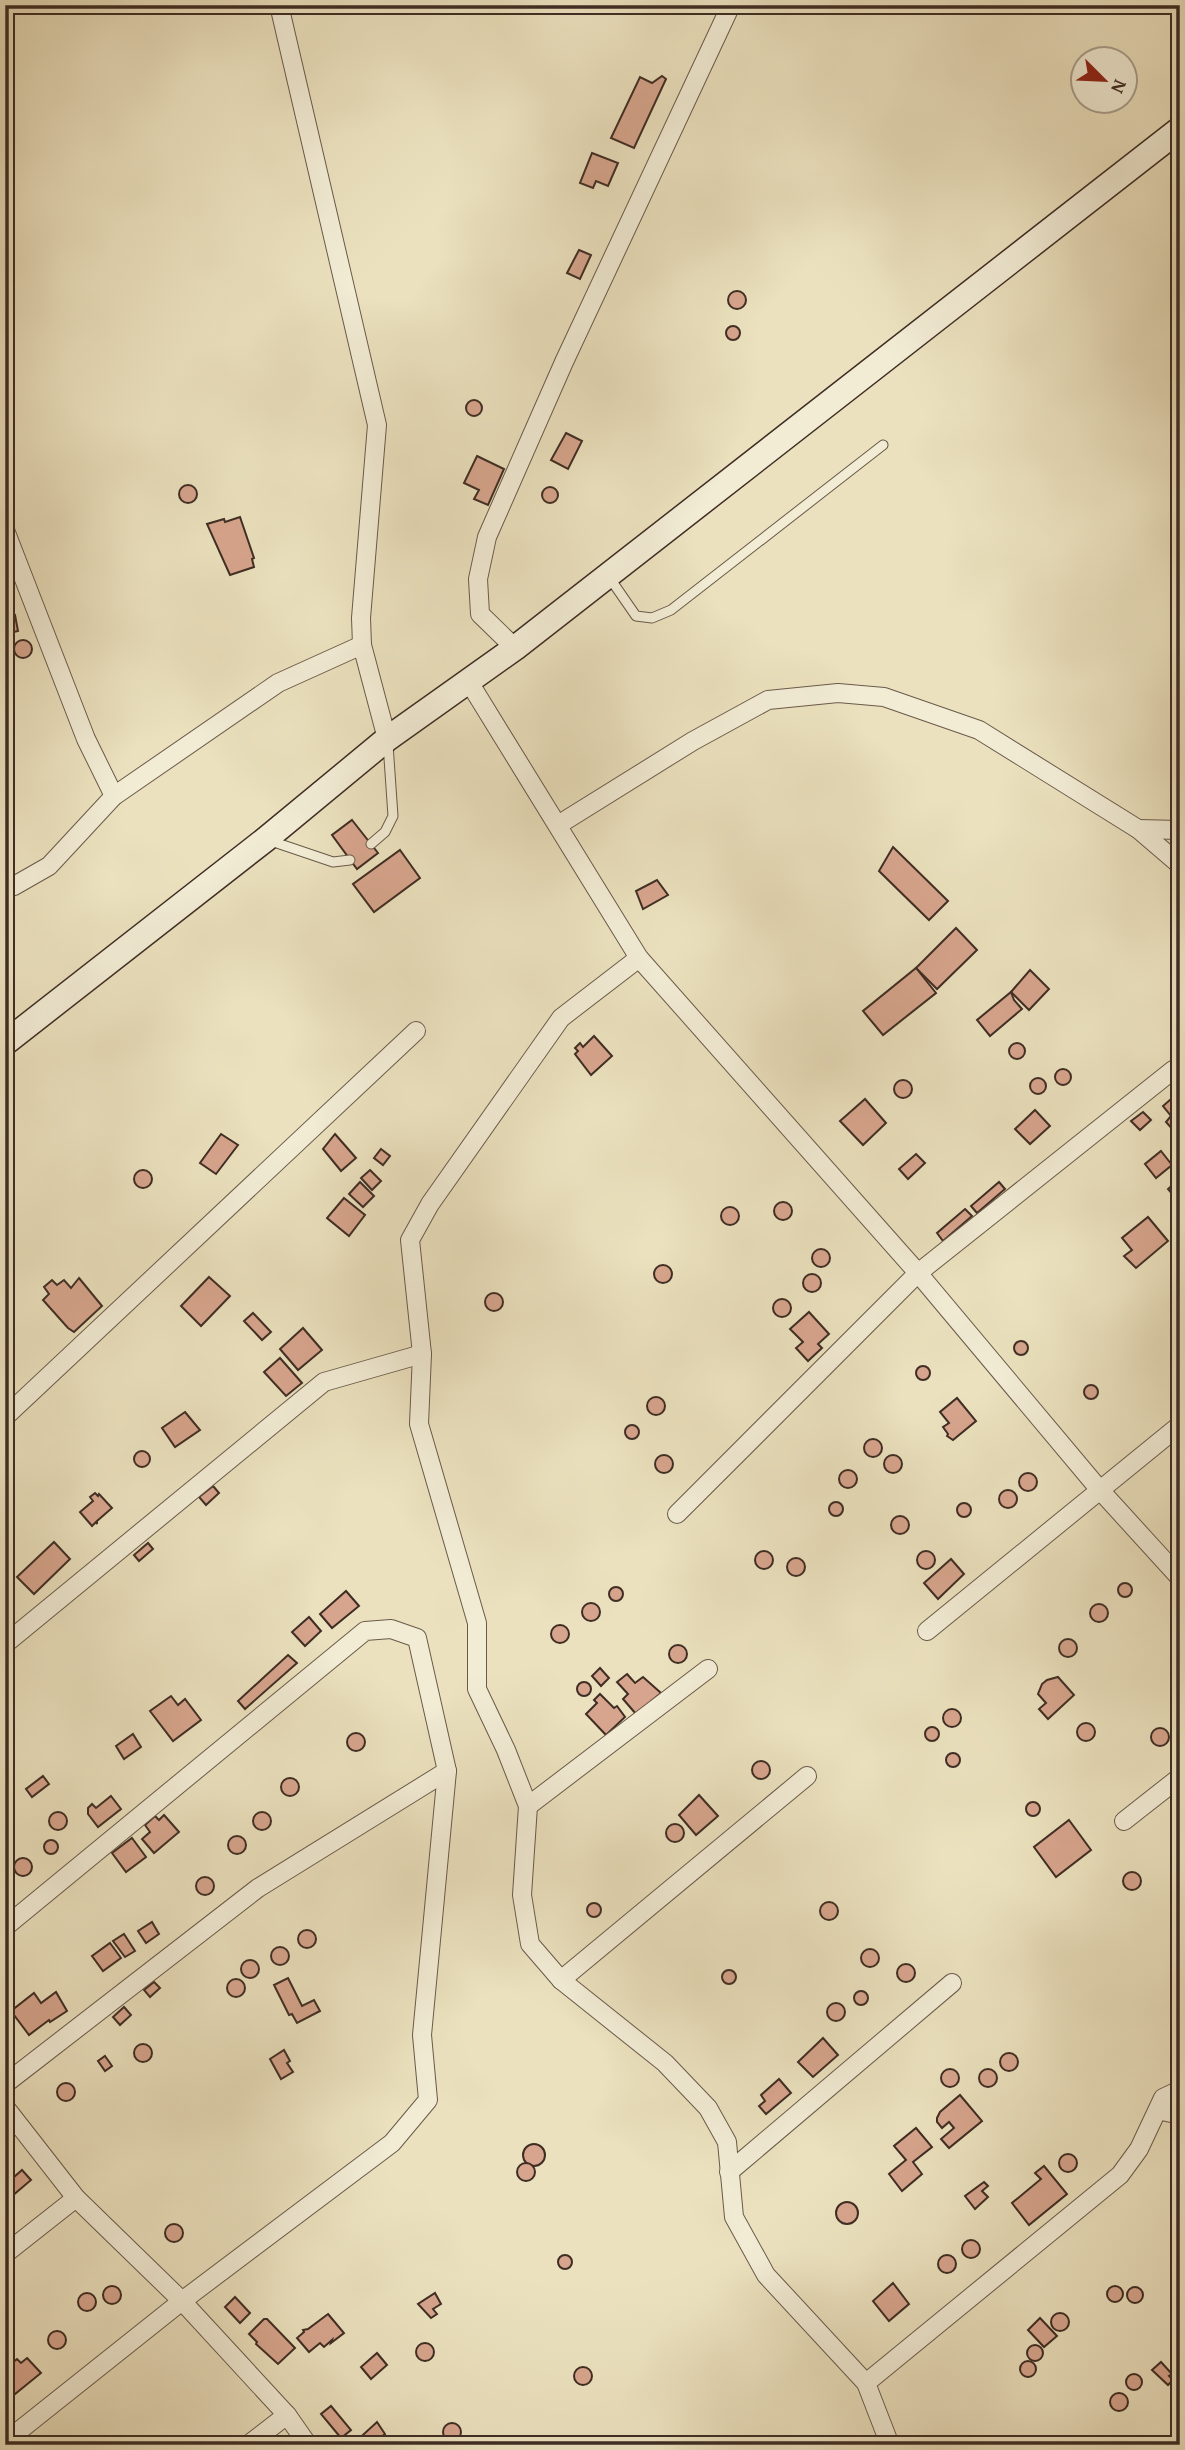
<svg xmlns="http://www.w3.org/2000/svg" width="1185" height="2450" viewBox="0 0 1185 2450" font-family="'Gentium Book Plus',serif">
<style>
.building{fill:#d7a58d;stroke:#3f2d24;stroke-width:2}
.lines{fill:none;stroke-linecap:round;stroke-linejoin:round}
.service-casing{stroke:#6a5a4a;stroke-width:11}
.minor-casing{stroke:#6a5a4a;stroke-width:20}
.secondary-casing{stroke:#3f2d24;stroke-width:27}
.service{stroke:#f2ecd5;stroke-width:9}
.minor{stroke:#f2ecd5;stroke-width:18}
.secondary{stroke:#f2ecd5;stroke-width:24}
</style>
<rect width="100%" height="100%" fill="#ebe1be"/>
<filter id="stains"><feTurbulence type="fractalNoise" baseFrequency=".00286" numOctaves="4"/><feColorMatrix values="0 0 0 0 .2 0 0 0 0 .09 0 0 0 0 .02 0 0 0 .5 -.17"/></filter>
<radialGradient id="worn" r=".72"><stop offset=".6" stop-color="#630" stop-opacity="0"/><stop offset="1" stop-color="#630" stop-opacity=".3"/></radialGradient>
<g class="building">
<polygon points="662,76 666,79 634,148 611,138 640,77 652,83"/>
<polygon points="592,153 618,163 608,186 596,181 593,188 580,183"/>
<polygon points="579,250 591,255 580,279 567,273"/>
<circle cx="737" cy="300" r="9"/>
<circle cx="733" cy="333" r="7"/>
<circle cx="474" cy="408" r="8"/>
<polygon points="566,433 582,441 568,469 551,460"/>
<polygon points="477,456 504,469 488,505 474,499 479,490 464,483"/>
<circle cx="188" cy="494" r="9"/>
<circle cx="550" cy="495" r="8"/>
<polygon points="240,517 254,558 252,559 254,567 230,575 207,524 224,519 225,522"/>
<polygon points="15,615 18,631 5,634 5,617"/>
<circle cx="23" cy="649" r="9"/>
<polygon points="352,820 378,853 357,869 332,835"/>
<polygon points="893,847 948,901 929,920 879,871"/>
<polygon points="400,850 420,878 374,912 353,884"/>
<polygon points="657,880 668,895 643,909 636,891"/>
<polygon points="956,928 977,950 937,989 916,968"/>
<polygon points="916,968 936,993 883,1035 863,1011"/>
<polygon points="1030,970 1049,989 1029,1010 1011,992"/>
<polygon points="1011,992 1014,1000 1022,1009 990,1036 977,1020"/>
<polygon points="594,1036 612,1056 591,1075 575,1054 578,1051 575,1048 580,1043 583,1047"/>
<circle cx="1017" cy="1051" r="8"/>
<circle cx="1063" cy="1077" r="8"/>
<circle cx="1038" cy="1086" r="8"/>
<circle cx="903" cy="1089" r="9"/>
<polygon points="1180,1091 1180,1125 1174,1131 1166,1122 1171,1116 1163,1106"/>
<polygon points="865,1099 886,1123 863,1145 840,1121"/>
<polygon points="1035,1110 1050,1126 1030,1144 1015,1129"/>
<polygon points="1143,1112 1151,1120 1140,1130 1131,1121"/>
<polygon points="221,1134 238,1145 216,1174 200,1163"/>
<polygon points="335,1134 356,1158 341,1171 323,1149"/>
<polygon points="381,1149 390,1156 383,1165 374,1158"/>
<polygon points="1161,1151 1172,1165 1156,1178 1145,1164"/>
<polygon points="916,1154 925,1163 908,1179 899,1169"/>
<circle cx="143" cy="1179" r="9"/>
<polygon points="370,1170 381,1181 372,1190 361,1178"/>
<polygon points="1180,1178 1180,1202 1179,1202 1168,1189"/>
<polygon points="360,1182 374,1196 363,1207 349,1194"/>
<polygon points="999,1182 1005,1189 977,1213 971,1206"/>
<polygon points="344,1198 365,1215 349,1236 327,1218"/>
<circle cx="783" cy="1211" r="9"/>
<circle cx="730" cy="1216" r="9"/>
<polygon points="965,1209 972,1216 943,1241 937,1233"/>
<polygon points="1148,1217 1168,1241 1136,1268 1124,1256 1132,1250 1122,1238"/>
<circle cx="821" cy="1258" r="9"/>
<circle cx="663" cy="1274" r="9"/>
<circle cx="812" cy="1283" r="9"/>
<polygon points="209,1277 230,1296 201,1326 181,1306"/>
<polygon points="79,1278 102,1306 74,1332 68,1328 43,1300 49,1294 44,1287 52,1280 57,1285 64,1280 71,1288"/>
<circle cx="494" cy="1302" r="9"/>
<circle cx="782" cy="1308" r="9"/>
<polygon points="809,1312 829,1334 818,1344 822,1348 808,1361 796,1348 803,1342 790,1329"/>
<polygon points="253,1313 271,1332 262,1340 244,1321"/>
<polygon points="303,1328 322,1350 298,1370 280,1349"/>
<circle cx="1021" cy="1348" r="7"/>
<polygon points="280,1358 302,1383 286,1396 264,1372"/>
<circle cx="923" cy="1373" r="7"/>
<circle cx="1091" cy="1392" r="7"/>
<circle cx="656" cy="1406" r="9"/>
<polygon points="957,1398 976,1421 953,1440 947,1436 948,1434 943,1427 949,1423 940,1412"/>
<polygon points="185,1412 200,1430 175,1447 162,1428"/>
<circle cx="632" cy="1432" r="7"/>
<circle cx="873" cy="1448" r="9"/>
<circle cx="142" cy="1459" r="8"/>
<circle cx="893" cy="1464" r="9"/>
<circle cx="664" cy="1464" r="9"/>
<circle cx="848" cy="1479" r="9"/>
<circle cx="1028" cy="1482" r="9"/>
<polygon points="213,1486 219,1493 206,1505 199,1497"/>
<circle cx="1008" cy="1499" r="9"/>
<polygon points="95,1493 98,1496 99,1494 112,1508 97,1521 97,1524 96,1522 92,1526 80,1512 93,1501 90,1497"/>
<circle cx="836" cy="1509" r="7"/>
<circle cx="964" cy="1510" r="7"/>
<circle cx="900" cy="1525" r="9"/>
<polygon points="54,1542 70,1559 34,1594 17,1577"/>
<polygon points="148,1543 153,1549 139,1561 134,1555"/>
<circle cx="926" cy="1560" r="9"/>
<circle cx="764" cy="1560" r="9"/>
<circle cx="796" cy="1567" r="9"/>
<polygon points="951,1559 964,1574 938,1599 924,1583"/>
<circle cx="1125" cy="1590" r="7"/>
<circle cx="616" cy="1594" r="7"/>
<polygon points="346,1591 359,1606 332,1628 320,1614"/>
<circle cx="591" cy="1612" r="9"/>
<circle cx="1099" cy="1613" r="9"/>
<polygon points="309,1617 321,1631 305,1646 292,1632"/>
<circle cx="560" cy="1634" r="9"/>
<circle cx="1068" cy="1648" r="9"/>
<circle cx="678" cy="1654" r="9"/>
<polygon points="288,1655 297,1663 245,1709 238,1701"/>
<polygon points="600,1668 609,1678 601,1686 592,1676"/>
<polygon points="627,1674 635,1683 643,1677 661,1693 636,1714 623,1699 628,1694 617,1682"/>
<polygon points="1058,1677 1074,1695 1048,1719 1039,1709 1046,1703 1038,1694 1042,1684 1047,1680"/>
<circle cx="584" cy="1689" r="7"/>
<polygon points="600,1694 614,1708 617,1706 625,1717 606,1735 586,1714 597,1703 594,1700"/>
<polygon points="171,1696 178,1705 185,1699 201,1720 173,1741 150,1711"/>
<circle cx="952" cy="1718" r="9"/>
<circle cx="1086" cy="1732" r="9"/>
<circle cx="932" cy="1734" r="7"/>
<circle cx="1160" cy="1737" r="9"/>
<circle cx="356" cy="1742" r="9"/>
<polygon points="133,1734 141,1747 124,1759 116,1746"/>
<circle cx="953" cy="1760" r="7"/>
<circle cx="761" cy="1770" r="9"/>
<polygon points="43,1776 49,1784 32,1797 26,1789"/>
<circle cx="290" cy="1787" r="9"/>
<polygon points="699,1795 718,1816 696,1835 679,1815"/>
<polygon points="111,1796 121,1809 98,1827 88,1814 88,1808 92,1804 96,1808"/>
<circle cx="1033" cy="1809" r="7"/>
<circle cx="262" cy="1821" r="9"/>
<circle cx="58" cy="1821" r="9"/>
<polygon points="164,1815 179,1832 154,1853 142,1839 150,1832 145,1825 155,1816 159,1820"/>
<polygon points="1069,1820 1091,1850 1056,1877 1034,1847"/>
<circle cx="675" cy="1833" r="9"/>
<circle cx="237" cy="1845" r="9"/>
<polygon points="132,1838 146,1857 126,1872 112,1853"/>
<circle cx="51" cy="1847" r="7"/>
<circle cx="23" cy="1867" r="9"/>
<circle cx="1132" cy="1881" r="9"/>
<circle cx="205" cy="1886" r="9"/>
<circle cx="829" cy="1911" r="9"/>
<circle cx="594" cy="1910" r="7"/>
<polygon points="152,1922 159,1934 146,1943 138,1931"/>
<circle cx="307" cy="1939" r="9"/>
<polygon points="124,1934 135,1951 125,1957 113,1941"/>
<polygon points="110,1943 121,1958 103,1971 92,1956"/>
<circle cx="280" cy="1956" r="9"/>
<circle cx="870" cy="1958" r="9"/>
<circle cx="250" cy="1969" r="9"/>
<circle cx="906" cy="1973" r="9"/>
<circle cx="729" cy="1977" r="7"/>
<polygon points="288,1978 302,2006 314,2000 320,2011 297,2023 292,2014 289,2015 274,1985"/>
<circle cx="236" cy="1988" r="9"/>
<polygon points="154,1982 160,1988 150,1997 144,1990"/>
<circle cx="861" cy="1998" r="7"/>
<polygon points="56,1992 67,2011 50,2022 49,2020 29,2035 11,2011 34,1993 41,2003"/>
<circle cx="836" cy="2012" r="9"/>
<polygon points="124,2007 131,2015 120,2025 113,2017"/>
<polygon points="823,2038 838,2055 813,2077 798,2062"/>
<circle cx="143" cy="2053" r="9"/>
<polygon points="284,2050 290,2061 287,2063 293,2072 281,2079 270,2059"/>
<circle cx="1009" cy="2062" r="9"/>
<polygon points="105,2056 112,2066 105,2071 98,2061"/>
<circle cx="988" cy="2078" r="9"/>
<circle cx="950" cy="2078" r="9"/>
<polygon points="779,2079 791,2093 766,2114 759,2106 765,2101 761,2095"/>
<circle cx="66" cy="2092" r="9"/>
<polygon points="960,2095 982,2121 949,2148 941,2139 954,2128 949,2122 942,2128 937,2122 937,2118 940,2112"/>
<polygon points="916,2128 932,2147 913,2162 922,2174 902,2191 889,2174 906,2160 894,2146"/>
<circle cx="534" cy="2155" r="11"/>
<circle cx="1068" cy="2163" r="9"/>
<circle cx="526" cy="2172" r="9"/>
<polygon points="1044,2166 1067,2194 1029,2225 1012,2203 1041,2179 1035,2173"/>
<polygon points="22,2170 31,2180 5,2202 5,2185"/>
<polygon points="984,2182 988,2186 982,2191 988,2197 975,2209 965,2196"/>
<circle cx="847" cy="2213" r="11"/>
<circle cx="174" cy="2233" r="9"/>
<circle cx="971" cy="2249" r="9"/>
<circle cx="947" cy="2264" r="9"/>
<circle cx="565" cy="2262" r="7"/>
<polygon points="893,2283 909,2304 889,2321 873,2301"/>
<circle cx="112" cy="2295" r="9"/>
<circle cx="1115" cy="2294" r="8"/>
<circle cx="1135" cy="2295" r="8"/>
<circle cx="87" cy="2302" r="9"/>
<polygon points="435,2293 441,2304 433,2309 437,2314 431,2318 418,2304"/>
<polygon points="235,2297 250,2313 240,2323 225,2307"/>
<circle cx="1060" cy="2322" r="9"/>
<polygon points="328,2314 344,2333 331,2343 332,2340 324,2347 320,2343 309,2352 297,2338 304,2332 303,2330 308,2329"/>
<polygon points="1040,2318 1057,2336 1044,2347 1028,2330"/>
<polygon points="264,2319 267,2319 295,2348 278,2364 256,2344 257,2342 249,2334"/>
<circle cx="57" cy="2340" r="9"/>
<circle cx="425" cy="2352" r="9"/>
<circle cx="1035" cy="2353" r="8"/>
<polygon points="377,2353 387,2365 371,2379 361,2367"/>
<polygon points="27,2358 41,2373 15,2394 5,2382 5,2369 17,2359 21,2363"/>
<circle cx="1028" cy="2369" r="8"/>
<polygon points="1161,2362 1172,2374 1169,2376 1173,2380 1168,2385 1152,2370"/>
<circle cx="583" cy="2376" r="9"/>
<circle cx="1134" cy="2382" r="8"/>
<circle cx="1119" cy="2402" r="9"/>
<polygon points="331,2406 351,2430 341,2438 321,2414"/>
<polygon points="377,2422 385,2434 371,2445 352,2445"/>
<circle cx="452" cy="2432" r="9"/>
</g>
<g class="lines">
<defs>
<g id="service">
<polyline points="609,577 636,616 652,618 671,610 883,445"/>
<polyline points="268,840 333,862 350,860"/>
<polyline points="371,844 385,832 393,816 388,744"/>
</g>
<g id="minor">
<polyline points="279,5 377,425 361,618 362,645 387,739"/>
<polyline points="5,530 86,739 114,796"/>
<polyline points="515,648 480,614 478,579 487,537 564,362 731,5"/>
<polyline points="469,682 639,958 918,1273 1099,1489 1180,1578"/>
<polyline points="558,825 693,741 768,700 838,693 884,697 979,730 1138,829 1180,865"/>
<polyline points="1138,829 1180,830"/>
<polyline points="5,889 14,886 49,866 114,796 278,683 362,645"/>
<polyline points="639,958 561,1018 430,1204 410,1240 422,1354 419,1424 477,1623 477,1689 506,1750 528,1806 522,1895 530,1944 561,1980 665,2063 708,2108 727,2142 734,2217 766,2275 866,2383 890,2445"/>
<polyline points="5,1417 416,1031"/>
<polyline points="677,1514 918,1273 1173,1070 1180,1070"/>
<polyline points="927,1631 1180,1425"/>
<polyline points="5,1644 324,1382 422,1354"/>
<polyline points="528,1806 708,1669"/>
<polyline points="1124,1821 1180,1777"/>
<polyline points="5,1927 365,1631 391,1629 417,1638 447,1771 422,2035 428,2100 392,2143 182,2301 5,2442"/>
<polyline points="561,1980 807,1776"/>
<polyline points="5,2084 258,1888 447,1771"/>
<polyline points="5,2107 76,2198 182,2301 287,2415 308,2445"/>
<polyline points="1158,2110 1180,2115"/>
<polyline points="729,2172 952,1983"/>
<polyline points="5,2254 76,2198"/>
<polyline points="866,2383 1120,2175 1139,2149 1163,2098 1180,2090"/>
<polyline points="248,2445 287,2415"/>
</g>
<polyline id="secondary" points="5,1043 266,839 387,739 515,648 1180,129"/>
</defs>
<use href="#service" class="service-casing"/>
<use href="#minor" class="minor-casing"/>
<use href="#secondary" class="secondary-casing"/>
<use href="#service" class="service"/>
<use href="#minor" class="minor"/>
<use href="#secondary" class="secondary"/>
</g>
<rect width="1185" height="2450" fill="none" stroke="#ebe1be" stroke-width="28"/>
<rect x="7" y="7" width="1171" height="2436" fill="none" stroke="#3f2d24" stroke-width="3.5"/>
<rect x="14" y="14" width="1157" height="2422" fill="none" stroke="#3f2d24" stroke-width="2"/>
<g transform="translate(1104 80) rotate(114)"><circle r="33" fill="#f2ecd5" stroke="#aaa08e" stroke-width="2"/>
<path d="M0-5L12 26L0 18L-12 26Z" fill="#8f2418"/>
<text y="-10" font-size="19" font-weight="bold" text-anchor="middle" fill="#3f2d24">N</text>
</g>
<rect width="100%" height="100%" filter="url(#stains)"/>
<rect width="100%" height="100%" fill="url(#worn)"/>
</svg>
